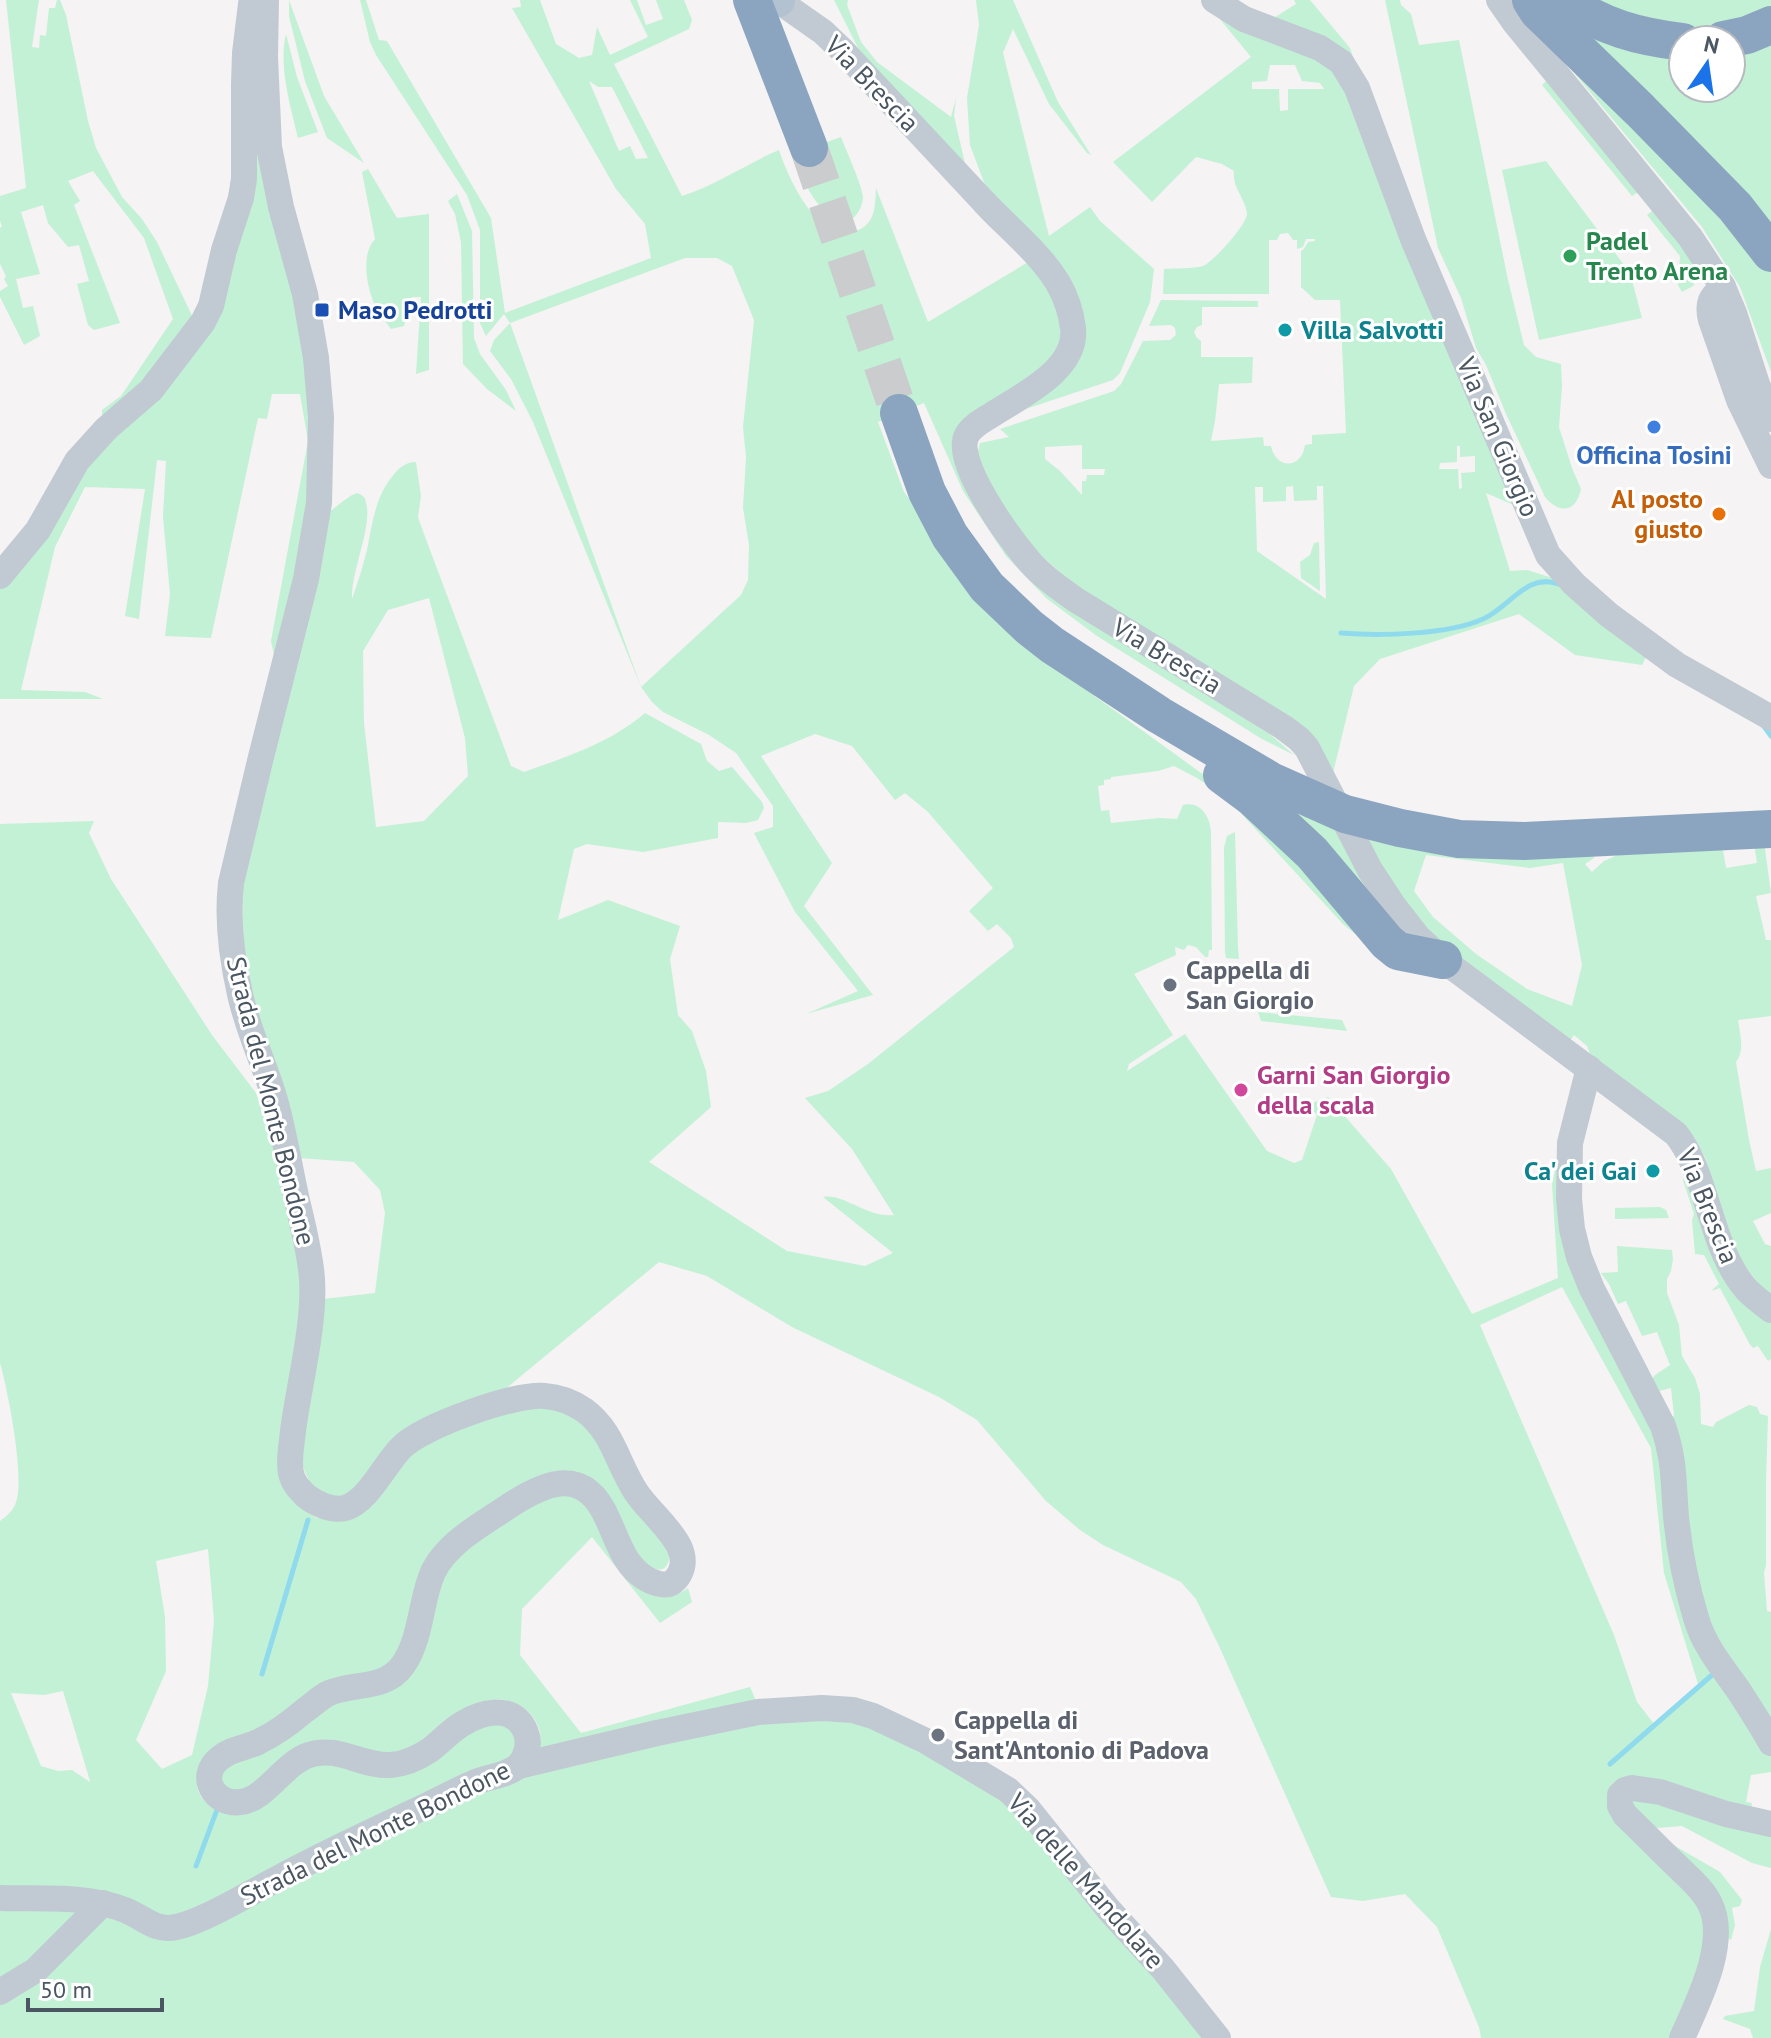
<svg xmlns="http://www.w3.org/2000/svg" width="1771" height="2038" viewBox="0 0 1771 2038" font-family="'PT Sans',sans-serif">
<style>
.green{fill:#c3f1d5;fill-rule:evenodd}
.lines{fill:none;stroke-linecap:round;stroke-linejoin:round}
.stream{stroke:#90daee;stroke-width:5}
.highway-tunnel{stroke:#caccce;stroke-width:38;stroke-dasharray:38 19;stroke-linecap:butt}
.minor{stroke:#c1cad2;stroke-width:26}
.major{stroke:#b3c2d1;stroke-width:32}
.highway{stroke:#8ba5c1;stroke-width:38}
.leisure-dot{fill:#2e9e5b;stroke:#fff;stroke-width:3}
.transit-dot{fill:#1a4fb4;stroke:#fff;stroke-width:3}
.culture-dot{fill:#0f9aa8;stroke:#fff;stroke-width:3}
.shop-dot{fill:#3f7fe0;stroke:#fff;stroke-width:3}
.food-dot{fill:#e8710a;stroke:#fff;stroke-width:3}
.worship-dot{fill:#6b7280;stroke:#fff;stroke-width:3}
.hotel-dot{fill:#d1479c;stroke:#fff;stroke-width:3}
.labels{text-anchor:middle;stroke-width:6;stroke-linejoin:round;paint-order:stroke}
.street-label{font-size:26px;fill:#4a5661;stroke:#fff}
.leisure-label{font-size:26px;font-weight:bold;fill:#27864d;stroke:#fff;text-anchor:start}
.transit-label{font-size:26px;font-weight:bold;fill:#164399;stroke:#fff;text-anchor:start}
.culture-label{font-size:26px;font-weight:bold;fill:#0d838f;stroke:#fff;text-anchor:start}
.shop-label{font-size:26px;font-weight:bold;fill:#366cbe;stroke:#fff}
.food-label{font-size:26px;font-weight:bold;fill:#c56008;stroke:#fff;text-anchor:end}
.worship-label{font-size:26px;font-weight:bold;fill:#5b616d;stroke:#fff;text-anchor:start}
.hotel-label{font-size:26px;font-weight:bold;fill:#b23c85;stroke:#fff;text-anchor:start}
</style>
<rect width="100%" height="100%" fill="#f5f3f3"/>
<g class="green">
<polygon points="6,0 39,0 32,47 39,48 40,35 46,36 49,8 55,8 57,0 60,0 66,15 88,121 96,148 122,197 142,219 157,242 195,322 102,425 102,410 121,396 173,319 144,238 93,171 68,181 80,201 74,205 120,323 94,330 88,325 77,284 89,281 79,245 68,247 48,223 43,205 21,212 40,274 16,279 23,308 33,306 40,336 24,345 0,297 0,291 8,286 4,279 6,276 0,264 0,228 2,226 0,221 0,196 26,188"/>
<polygon points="289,0 324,96 364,163 327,138 305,81 289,16"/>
<path d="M360,0H366L379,40L387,41L491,218L505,313L651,258L645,224L616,189L512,8L521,7L520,0H540L556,44L579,58L592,55L597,27L610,55L648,37L630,0H637L646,25L663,19L656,0H684L692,20L689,29L614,64L682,196C716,185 746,164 779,150C788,177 817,244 856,231C876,224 875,206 876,188L928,322L1030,261L1051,284L1064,333L1052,361L955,433L1075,611L1271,735L1294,755L1262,739L1097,636L1046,598L1006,556L963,491L924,403L878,422L904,492L968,578L1013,626L1096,697L1262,817L1371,947L1343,924L1226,797L1197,778L1174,766L1158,771L1111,777V779L1104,780V785L1098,786L1101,811L1109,810L1111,823L1159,818L1177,819L1183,805C1200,801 1210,816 1211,832L1212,950H1209L1208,957H1205L1196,947L1188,945L1184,950L1175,947L1176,955L1134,974L1173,1035L1129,1064L1127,1071L1185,1034L1267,1151L1294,1163L1302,1160L1317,1115L1307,1105L1328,1097L1391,1169L1472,1314L1558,1278L1552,1184L1563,1135L1567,1225L1658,1427L1680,1572L1771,1755V1772L1751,1775L1746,1802L1752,1803L1751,1810L1618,1785L1661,1858L1712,1922L1677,2038H1481L1479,2027L1437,1927L1405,1894L1363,1901L1331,1897L1219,1646L1196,1599L1181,1582L1103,1545L1080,1530L1046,1501L977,1420L939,1397L792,1327L707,1276L659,1262L498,1395L354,1491C348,1493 341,1497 335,1497C314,1496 305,1476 301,1459L323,1299L375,1293L385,1213L380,1190L354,1162L299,1158C282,1101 261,1044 250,985C243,951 242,915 242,880L327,513C338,507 346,496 358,493C364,497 365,496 366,503C373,525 351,571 352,599C358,582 363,566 367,550C373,521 375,496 395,473C401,466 407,462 416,462L421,496L418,517L424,534L511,766L524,772C566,757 610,743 645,713L701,744L707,761L719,771L732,767L762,802L764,808L758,820L746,823L718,822V838L643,852L587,844L574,849L558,920L608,900L680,926L670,959L678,1015L692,1031L706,1071L711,1107L649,1162L787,1251L865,1266L893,1253L823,1197C844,1193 866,1218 894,1215L852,1149L805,1098L828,1091L868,1064L1014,947L1011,938L997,924L988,931L969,911L993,888L928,812L905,793L895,800L852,746L815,734L761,756L832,863L804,906L873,995L806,1014L858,991L795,912L754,833L773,827V806L736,753L709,735L663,712L652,702L641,687L533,422L511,379L490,351L494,340L510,323L504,314L486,336L480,323V230L467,195L376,55L370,42ZM589,81L598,87H612L648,158L636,159L630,146L619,151ZM685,258H717L732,266L754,320L743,427L746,457L743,508L749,545L748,580L741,595L641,687L510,323ZM429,598L465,738L468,776L424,821L376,827L364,723L363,651L388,610ZM1562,1287L1651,1448L1664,1573L1699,1687L1655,1725L1637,1702L1614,1635L1480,1325Z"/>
<polygon points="834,0 848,0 847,5 861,42 877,62 951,117 956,98 954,116 967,172 859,50"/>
<polygon points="976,0 1013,0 1058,102 1091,155 1087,153 1049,104 1013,29 1003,53 1049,236 1090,207 1100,221 1154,269 1150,302 1120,373 1113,380 996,419 1084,341 988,193 970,145 967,98 979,25"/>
<polygon points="1294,0 1310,0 1350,48 1354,60 1272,19 1296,4"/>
<path d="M1385,0H1400L1401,5L1411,14L1419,45L1459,40L1508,280L1524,345L1536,357L1561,364L1562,386L1559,427L1572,468L1581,489C1576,513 1559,514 1545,497L1506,414L1486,365L1476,348L1461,298L1438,248Z"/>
<polygon points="1555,0 1683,49 1683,88 1731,88 1731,45 1771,33 1771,238"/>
<polygon points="1578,0 1771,0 1771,15 1706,35 1685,35"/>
<path d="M1206,2L1294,43L1340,76L1516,506L1486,493L1510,571L1527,570L1556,579L1648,653L1642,665L1575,655L1519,614L1380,659L1354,686L1333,773L1075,586L1031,546L995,493L977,455L980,443L1009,437L1000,429L1114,391L1121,384L1143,341L1170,340L1176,335L1175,328L1171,325L1149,326L1161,300L1258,301V307H1202V325L1197,327L1194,332L1197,338L1201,341V357H1253L1252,383L1219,384L1215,421L1211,441L1263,437L1264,446H1271C1276,470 1302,469 1305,445L1312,444V435L1346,433L1340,300H1315L1301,287V251L1304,249L1308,242L1315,241V239H1306L1303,247L1297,249V240H1293L1288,233L1280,234L1277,240H1269V294H1163L1164,269C1176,268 1192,269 1203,266C1213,262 1248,224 1247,213C1245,198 1232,188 1234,171L1222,164L1196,157L1152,202L1113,162L1251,57ZM1270,65H1295L1302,81L1320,83L1324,89H1288V110L1280,111L1279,89H1252V82L1267,81ZM1082,445V469H1105L1104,475H1087L1086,481H1082V495L1060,471L1045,459V447ZM1457,446H1460V457L1475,456V472L1461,473L1462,488L1459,489L1458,469H1439L1440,463L1457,462ZM1293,486L1294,501L1317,500V486H1323L1326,599L1257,551L1255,487H1263V502L1286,501V487Z"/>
<polygon points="1532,22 1771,264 1771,372 1740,287 1702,227"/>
<path d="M286,34L297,77L318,132L298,138C291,107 278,66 286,34Z"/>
<polygon points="1548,79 1640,191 1632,196 1542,85"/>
<polygon points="249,86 305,324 311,494 276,664 271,641 308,441 300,394 272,394 267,419 258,418 211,638 165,636 170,594 163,517 166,461 157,460 139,619 125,616 145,489 85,487 55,547 21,690 85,692 103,699 0,699 0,583 68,490 203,328"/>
<path d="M841,137C846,150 862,185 863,197C863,204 858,215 852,219C848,221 844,220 840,219C813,211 803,177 793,154Z"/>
<polygon points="1546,161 1630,273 1642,318 1539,340 1502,170"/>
<path d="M368,169L397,218L429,214V370L416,374L421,297H412L404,326L391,329C386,322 380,315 376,308C367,289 360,255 375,239L362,172Z"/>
<polygon points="457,194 472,231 474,338 480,354 506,390 516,411 487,389 463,364 461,242 455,214 448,201"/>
<polygon points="1655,209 1681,240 1699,274 1693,286 1682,292 1678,285 1680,256 1647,215"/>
<polygon points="1319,542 1320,591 1301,578 1300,562 1310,555 1314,543"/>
<polygon points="1265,791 1338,821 1379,902"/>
<path d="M94,821L89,833L111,879L212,1035L256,1093L277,1154L303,1284L286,1427L308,1513L317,1518H329L405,1456L492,1412L553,1406L590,1427L671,1548C669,1569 663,1576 644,1563L597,1486L479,1513L399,1659L199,1768C194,1785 197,1799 213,1806L319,1761L372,1770L465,1732L500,1723L512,1729L518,1742L510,1760L192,1911L171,1919L0,1889V1521C6,1517 14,1510 16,1502C25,1477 8,1391 0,1363V824ZM208,1549L214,1621L208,1686L192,1755L162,1769L136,1740L166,1671L165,1617L156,1561ZM63,1691L90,1781V1782L72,1770L58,1771L41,1766L11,1693L44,1695Z"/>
<path d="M1361,830L1593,851L1594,858L1585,864L1592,872L1604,861L1631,849L1722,844L1726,868L1757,863L1754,843L1764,842L1771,893L1756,896L1766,940H1771V1016L1738,1020C1740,1034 1745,1050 1736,1062L1749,1140L1756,1171L1771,1168V1213L1753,1221L1765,1244L1771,1246V1296L1760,1286L1738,1256L1722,1214L1705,1157L1694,1137L1592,1059L1587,1046L1574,1035L1569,1042L1449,951L1409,911ZM1426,855L1530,868L1563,863L1582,965L1572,1006L1527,989L1476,954L1433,917L1414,891Z"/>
<polygon points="1235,832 1238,949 1239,959 1226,958 1225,952 1224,848 1227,836"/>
<polygon points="1258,1012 1342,1020 1347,1031 1261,1021"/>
<polygon points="1685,1158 1771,1322 1771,1359 1768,1361 1758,1346 1753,1348 1749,1343 1720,1288 1711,1291 1719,1284 1704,1255 1695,1254 1692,1220 1694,1214 1683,1180"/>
<polygon points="1660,1207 1666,1210 1669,1218 1615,1219 1615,1208"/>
<polygon points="1617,1246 1672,1250 1673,1259 1671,1271 1667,1279 1667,1293 1679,1325 1682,1356 1695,1378 1700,1394 1701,1424 1713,1427 1716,1422 1749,1405 1757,1407 1760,1414 1768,1416 1766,1481 1766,1565 1764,1573 1767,1611 1771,1612 1771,1726 1700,1608 1668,1424 1674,1415 1671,1388 1651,1393 1647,1386 1655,1375 1670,1365 1657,1332 1642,1336 1626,1301 1618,1304 1609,1284 1601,1273 1618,1272"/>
<path d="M572,1491L670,1596L682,1592L688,1588L692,1602L660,1623L592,1537L522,1609L520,1655L581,1733L750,1687L759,1708L537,1758C539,1750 541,1740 540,1732C534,1706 506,1694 483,1702L398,1757L338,1743L251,1787L237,1791L222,1786L221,1773L225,1769L324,1701L388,1686L442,1564L523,1507Z"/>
<polygon points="851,1717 1009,1798 1210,2038 0,2038 0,1997 102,1914 143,1928 342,1854 539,1768 765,1721"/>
<polygon points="1637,1798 1771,1835 1771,1868 1752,1863 1682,1826 1657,1828 1645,1823 1632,1807 1633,1800"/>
<polygon points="1656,1835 1720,1872 1742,1900 1740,1906 1732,1908 1735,1925 1731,1940 1724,1935"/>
<polygon points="0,1908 90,1910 0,1988"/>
<polygon points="1771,1929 1771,2038 1753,2038 1750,2029 1723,2019 1725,2016 1754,2011 1760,1967"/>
</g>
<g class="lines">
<g class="stream">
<path d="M1341,633C1379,636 1448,635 1483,619C1509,608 1527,572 1558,584"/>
<polyline points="1763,725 1771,736"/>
<polyline points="262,1674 308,1520"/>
<polyline points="1610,1764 1712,1675"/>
<polyline points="196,1866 218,1807"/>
</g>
<polyline class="highway-tunnel" points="809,148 899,413"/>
<g class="minor">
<polyline points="1214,0 1244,19 1320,48 1341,62 1357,88 1413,239 1548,555 1574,584 1609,615 1677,665 1771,718"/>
<polyline points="1499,0 1515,23 1690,237 1723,287 1734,313 1757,384 1771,419"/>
<path d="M779,1L823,32L843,51C890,102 937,152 984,202C1008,228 1039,252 1058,283C1066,297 1071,312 1073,328C1078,370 1020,396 990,416C982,421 972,426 967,435C952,461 1011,540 1029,561C1042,576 1059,588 1076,600L1283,727L1299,739L1307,748L1370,870L1393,905L1418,937L1443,960L1676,1134C1690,1152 1696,1170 1703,1191C1714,1224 1723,1263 1747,1290C1754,1297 1763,1304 1771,1310"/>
<path d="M1723,287C1710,297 1707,304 1711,320L1739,400L1771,466"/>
<polyline points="0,576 38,530 77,461 106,429 151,390 203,322 211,306 224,250 241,198 244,179 244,85 245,53 251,4"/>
<path d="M1589,1068L1570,1143L1569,1199L1572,1229L1579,1257L1592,1289L1663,1426C1675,1460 1673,1481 1676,1516C1679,1550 1686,1584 1696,1618C1704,1646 1723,1668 1739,1691C1750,1708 1761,1725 1771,1743"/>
<polyline points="518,1766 657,1733 758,1712 822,1708 853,1710 873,1716 926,1741 1008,1790 1029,1810 1109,1910 1163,1969 1218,2038"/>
<path d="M0,1898C40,1899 87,1895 125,1910C143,1917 155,1932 176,1927C205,1921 249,1893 277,1879C326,1852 377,1829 428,1805C444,1797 461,1788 478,1781C490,1777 508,1775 518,1766C521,1763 524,1759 525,1755C529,1746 528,1736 524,1728C510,1704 481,1712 462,1724C450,1731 441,1742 430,1750C418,1758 405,1764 391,1765C363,1767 337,1745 309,1755C284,1763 266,1799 241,1802C214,1806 197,1776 220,1758C230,1749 246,1748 258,1742C275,1734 290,1723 304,1711C310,1707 321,1697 327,1694C352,1682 385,1691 403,1665C422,1638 420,1601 433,1572C447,1543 481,1525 506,1508C546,1481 585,1465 608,1520C618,1541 624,1565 645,1578C651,1582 664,1587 671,1583C675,1581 678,1577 680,1573C689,1554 674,1537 663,1524C654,1513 643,1503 636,1492C617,1463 613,1431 584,1410C572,1402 559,1397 545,1396C515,1393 423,1426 402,1447C385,1463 369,1501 345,1508C332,1511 316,1504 306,1496C299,1489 293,1483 291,1473C288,1460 292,1444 293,1431C299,1384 315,1325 312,1279C310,1251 302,1223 296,1196C289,1164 284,1132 275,1100C265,1065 248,1031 240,994C232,959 227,918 231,883L260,761L306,579L319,503L321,417L316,358L305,294L281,207L269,147L265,57L266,0"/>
<polyline points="0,1992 36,1970 103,1903"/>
<path d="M1682,2038C1698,2002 1729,1942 1710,1904C1703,1889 1689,1878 1678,1867C1660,1850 1643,1832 1625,1815L1620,1806V1795L1625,1790L1632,1788L1660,1792L1726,1814L1771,1824"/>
</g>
<polyline class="major" points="779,0 779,1"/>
<g class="highway">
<polyline points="752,0 809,148"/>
<polyline points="1531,0 1538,11 1640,110 1735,207 1771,253"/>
<path d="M1565,0C1600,27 1640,37 1683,42"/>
<polyline points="1723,40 1747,35 1771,25"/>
<polyline points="899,413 927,492 950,536 987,587 1029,627 1052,645 1159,715 1271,781 1345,814 1400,828 1459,839 1524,841 1771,829"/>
<polyline points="1222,775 1253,798 1312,853 1387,942 1398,951 1443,960"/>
</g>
</g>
<circle class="leisure-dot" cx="1570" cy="256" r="8"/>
<rect class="transit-dot" x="314" y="302" width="16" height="16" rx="4"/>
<g class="culture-dot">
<circle cx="1285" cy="330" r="8"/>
<circle cx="1653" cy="1171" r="8"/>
</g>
<circle class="shop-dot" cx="1654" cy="427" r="8"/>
<circle class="food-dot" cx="1719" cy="514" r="8"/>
<g class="worship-dot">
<circle cx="1170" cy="985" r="8"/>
<circle cx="938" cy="1735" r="8"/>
</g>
<circle class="hotel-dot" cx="1241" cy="1090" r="8"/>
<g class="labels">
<g class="street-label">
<text transform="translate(872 84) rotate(46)" y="9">Via Brescia</text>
<text transform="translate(1498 437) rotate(67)" y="9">Via San Giorgio</text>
<text transform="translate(1167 656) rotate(31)" y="9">Via Brescia</text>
<text transform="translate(271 1101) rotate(76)" y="9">Strada del Monte Bondone</text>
<text transform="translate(1708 1206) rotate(68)" y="9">Via Brescia</text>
<text transform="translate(375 1833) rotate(-26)" y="9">Strada del Monte Bondone</text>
<text transform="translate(1086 1881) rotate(49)" y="9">Via delle Mandolare</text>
</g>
<g class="leisure-label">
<text x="1586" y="250">Padel<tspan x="1586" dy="30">Trento Arena</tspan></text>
</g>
<g class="transit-label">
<text x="338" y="319">Maso Pedrotti</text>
</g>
<g class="culture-label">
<text x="1301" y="339">Villa Salvotti</text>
<text x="1637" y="1180" text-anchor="end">Ca' dei Gai</text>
</g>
<g class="shop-label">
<text x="1654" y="464">Officina Tosini</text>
</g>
<g class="food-label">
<text x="1703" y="508">Al posto<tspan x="1703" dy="30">giusto</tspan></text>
</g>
<g class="worship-label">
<text x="1186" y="979">Cappella di<tspan x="1186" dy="30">San Giorgio</tspan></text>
<text x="954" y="1729">Cappella di<tspan x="954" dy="30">Sant'Antonio di Padova</tspan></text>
</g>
<g class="hotel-label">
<text x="1257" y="1084">Garni San Giorgio<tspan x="1257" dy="30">della scala</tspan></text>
</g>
</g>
<g transform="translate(1707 64) rotate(13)"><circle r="38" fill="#ffffff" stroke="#b7bbc0" stroke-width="2"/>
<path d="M0-6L14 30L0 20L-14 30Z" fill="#1a73e8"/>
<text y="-12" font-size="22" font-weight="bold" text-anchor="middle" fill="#4a5661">N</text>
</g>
<path d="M28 1998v12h134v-12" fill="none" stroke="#4a5661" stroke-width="4"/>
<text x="40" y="1998" font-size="24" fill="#4a5661" stroke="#ffffff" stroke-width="6" paint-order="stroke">50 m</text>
</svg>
